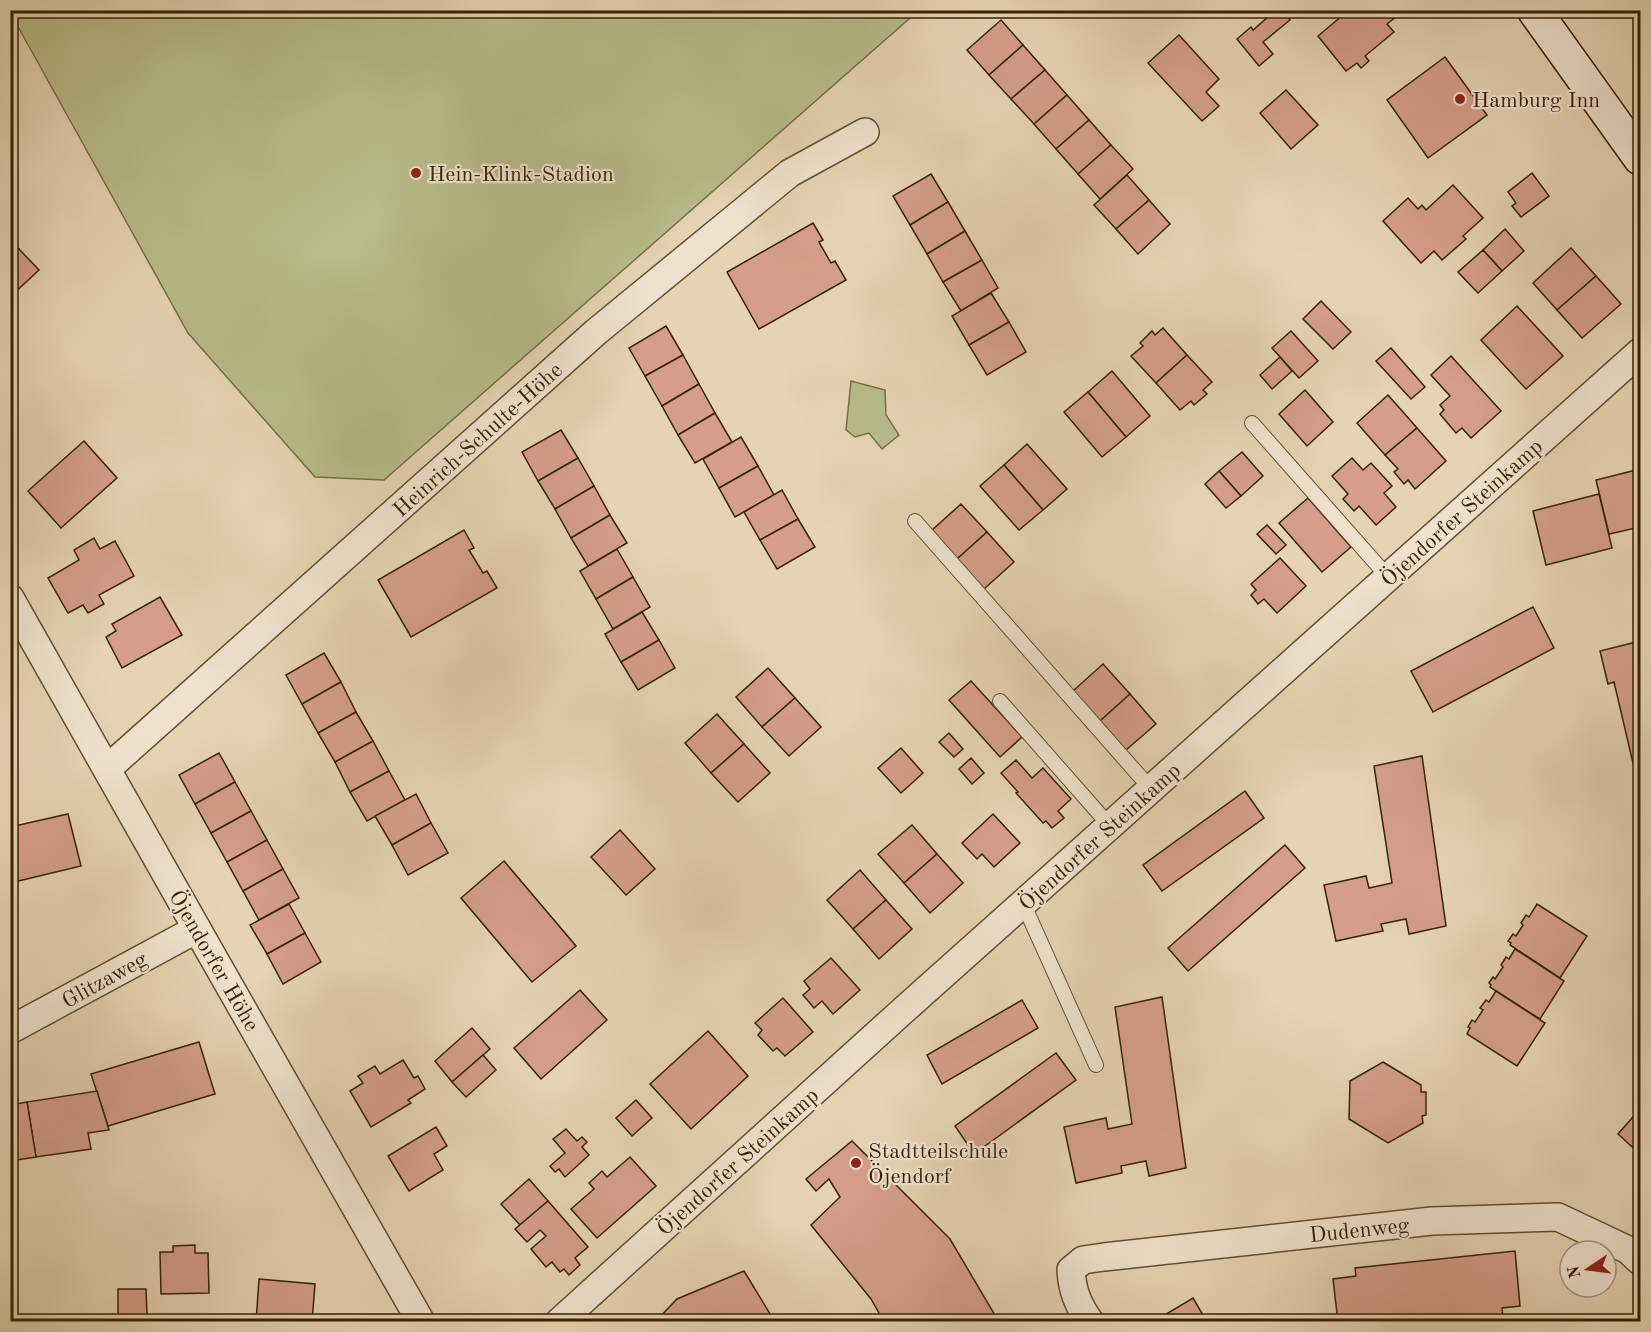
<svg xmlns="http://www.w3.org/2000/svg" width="1651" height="1332" viewBox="0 0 1651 1332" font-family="'Old Standard TT',serif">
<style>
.green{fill:#b8bb8a;stroke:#776e47;stroke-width:1.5}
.building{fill:#d49e8a;stroke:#362204;stroke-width:1.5}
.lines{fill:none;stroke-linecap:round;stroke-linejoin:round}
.lane-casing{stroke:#624e30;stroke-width:16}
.street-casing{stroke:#624e30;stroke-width:30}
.secondary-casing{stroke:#362204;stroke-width:36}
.lane{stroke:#eee2ce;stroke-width:14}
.street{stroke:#eee2ce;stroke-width:27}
.secondary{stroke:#eee2ce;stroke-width:33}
.poi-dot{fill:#8f2418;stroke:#eee2ce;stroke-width:2}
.labels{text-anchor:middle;stroke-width:4.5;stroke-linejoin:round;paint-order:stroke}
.poi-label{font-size:22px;fill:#362204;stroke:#eee2ce;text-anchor:start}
.street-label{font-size:22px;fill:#362204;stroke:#eee2ce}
</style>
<rect width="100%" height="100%" fill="#e5d3b3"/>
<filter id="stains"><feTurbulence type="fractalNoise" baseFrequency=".00333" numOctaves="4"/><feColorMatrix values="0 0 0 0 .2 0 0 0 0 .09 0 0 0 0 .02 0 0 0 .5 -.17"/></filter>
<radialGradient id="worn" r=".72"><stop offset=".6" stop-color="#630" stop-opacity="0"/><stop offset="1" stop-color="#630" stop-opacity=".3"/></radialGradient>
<g class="green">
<polygon points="10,11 11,10 918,11 384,480 315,477 188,333 11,14"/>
<polygon points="851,381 885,390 886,415 899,435 882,449 869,433 855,437 846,430"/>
</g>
<g class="building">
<polygon points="1276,10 1282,10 1290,20 1263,42 1273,54 1259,66 1237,39 1251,27 1253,30"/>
<polygon points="1349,10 1393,10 1397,16 1387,24 1394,32 1365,56 1369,61 1361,68 1357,63 1346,71 1318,36"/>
<polygon points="1001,20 1023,45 989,75 967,50"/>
<polygon points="1179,35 1219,79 1206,92 1219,106 1202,121 1148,63"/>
<polygon points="1023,45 1045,70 1011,99 989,75"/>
<polygon points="1445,57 1487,115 1428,158 1387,100"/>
<polygon points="1045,70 1067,95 1034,124 1011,99"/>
<polygon points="1286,90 1318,125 1291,149 1260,113"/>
<polygon points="1067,95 1089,120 1056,149 1034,124"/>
<polygon points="1089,120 1111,145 1078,174 1056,149"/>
<polygon points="1111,145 1133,169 1100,199 1078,174"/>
<polygon points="1532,173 1549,196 1521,217 1512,206 1516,203 1508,192"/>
<polygon points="931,174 948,202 910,225 893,196"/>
<polygon points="1127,175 1149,200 1116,229 1094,205"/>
<polygon points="1453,185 1483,218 1463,236 1466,239 1442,260 1434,251 1421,263 1383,221 1408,198 1418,209 1422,205 1426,210"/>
<polygon points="1149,200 1170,224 1138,254 1116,229"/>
<polygon points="948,202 965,231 927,254 910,225"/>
<polygon points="813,223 823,240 819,242 831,263 835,261 846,280 759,329 727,272"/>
<polygon points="1505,229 1524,251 1502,271 1483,250"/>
<polygon points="965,231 982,260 943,282 927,254"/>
<polygon points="10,239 19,249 10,257"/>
<polygon points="1571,248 1596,276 1557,310 1533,283"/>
<polygon points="19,249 39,270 10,297 10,257"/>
<polygon points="1483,250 1502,271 1478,293 1458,272"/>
<polygon points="982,260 998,288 961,311 943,282"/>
<polygon points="1596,276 1621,304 1582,338 1557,310"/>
<polygon points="991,293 1009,322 969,345 952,316"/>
<polygon points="1321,301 1351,332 1333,349 1303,319"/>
<polygon points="1517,306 1563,356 1526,389 1481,340"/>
<polygon points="1009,322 1026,352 987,375 969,345"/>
<polygon points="666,326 683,355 645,376 629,348"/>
<polygon points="1163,328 1187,355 1156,383 1131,356 1143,346 1140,343 1152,331 1155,335"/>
<polygon points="1291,331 1318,361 1299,378 1272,348"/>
<polygon points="1391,348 1425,387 1411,399 1376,361"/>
<polygon points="683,355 699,384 662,406 645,376"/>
<polygon points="1187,355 1212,382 1203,390 1207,394 1194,405 1191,401 1180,410 1156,383"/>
<polygon points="1451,356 1501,411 1471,438 1462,428 1456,433 1440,414 1444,410 1440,405 1450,396 1431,375"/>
<polygon points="1280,357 1292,371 1272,389 1260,375"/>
<polygon points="1112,371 1150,416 1126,437 1088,392"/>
<polygon points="699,384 715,413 678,435 662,406"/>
<polygon points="1305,390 1333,422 1307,446 1279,414"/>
<polygon points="1088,392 1126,437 1102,457 1064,412"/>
<polygon points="1388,395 1417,428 1385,455 1357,423"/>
<polygon points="715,413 732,442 695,463 678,435"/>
<polygon points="1417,428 1446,461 1415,489 1408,480 1404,484 1394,472 1398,469 1385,455"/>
<polygon points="561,430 578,458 538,481 522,452"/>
<polygon points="741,437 758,466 719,488 703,459"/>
<polygon points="84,441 117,478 61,528 28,491"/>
<polygon points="1027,444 1067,489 1043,510 1004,465"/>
<polygon points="1242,452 1263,476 1241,496 1219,471"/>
<polygon points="578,458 594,486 555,509 538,481"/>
<polygon points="1352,458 1363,470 1371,463 1392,486 1384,493 1396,507 1376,525 1359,506 1354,511 1343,499 1348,494 1332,476"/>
<polygon points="1004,465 1043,510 1019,530 980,486"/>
<polygon points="758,466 774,495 735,517 719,488"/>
<polygon points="1640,469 1640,527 1609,534 1596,480"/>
<polygon points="1219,471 1241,496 1226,508 1205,484"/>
<polygon points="594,486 610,515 571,538 555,509"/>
<polygon points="782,490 798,519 760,540 744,512"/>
<polygon points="1599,494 1612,548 1546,565 1533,511"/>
<polygon points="1308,498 1351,547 1322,572 1279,523"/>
<polygon points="961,504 987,532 957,559 931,531"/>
<polygon points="610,515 627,543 588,566 571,538"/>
<polygon points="798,519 815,547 777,569 760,540"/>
<polygon points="1267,525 1286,545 1276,554 1257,534"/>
<polygon points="464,530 474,548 469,550 483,573 487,571 497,588 411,637 378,580"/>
<polygon points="987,532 1014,562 984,589 957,559"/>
<polygon points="94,538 100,549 115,541 134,576 99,595 104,604 88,613 83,605 68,613 48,578 79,560 74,550"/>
<polygon points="617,549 633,577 596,599 580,571"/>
<polygon points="1280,558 1306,586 1277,613 1264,599 1258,604 1251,595 1256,590 1251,584"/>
<polygon points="633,577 650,607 613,629 596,599"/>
<polygon points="160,597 182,635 122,668 106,637 116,631 112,624"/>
<polygon points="1533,607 1554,648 1433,712 1411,671"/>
<polygon points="642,612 659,640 621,662 605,634"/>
<polygon points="659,640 675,668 638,690 621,662"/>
<polygon points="1640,641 1640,793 1614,682 1608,684 1600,651"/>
<polygon points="324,653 341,682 302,704 286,675"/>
<polygon points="1103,664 1130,694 1100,721 1073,691"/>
<polygon points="768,668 795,698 762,727 736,697"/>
<polygon points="971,681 1022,737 1000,757 949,700"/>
<polygon points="341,682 356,712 318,733 302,704"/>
<polygon points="1130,694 1156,724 1126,750 1100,721"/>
<polygon points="795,698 821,727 789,756 762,727"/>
<polygon points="356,712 373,741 335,762 318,733"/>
<polygon points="717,714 744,744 711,773 685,743"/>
<polygon points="949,733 963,749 954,757 939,742"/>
<polygon points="373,741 389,771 350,792 335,762"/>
<polygon points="744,744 770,773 738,802 711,773"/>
<polygon points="901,748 923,773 901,793 878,768"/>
<polygon points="219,753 235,782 195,804 179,775"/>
<polygon points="1422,756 1446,926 1409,934 1406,919 1381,924 1383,931 1336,941 1324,885 1366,876 1369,888 1392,883 1374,766"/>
<polygon points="971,758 984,773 972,784 959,769"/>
<polygon points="1016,760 1032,778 1043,768 1071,799 1058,811 1064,818 1052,828 1046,821 1043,823 1016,793 1018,792 1001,773"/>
<polygon points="389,771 405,800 367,821 350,792"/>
<polygon points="235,782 251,811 211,833 195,804"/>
<polygon points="1245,791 1264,818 1162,891 1143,865"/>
<polygon points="416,794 431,823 392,845 375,816"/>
<polygon points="251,811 267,840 227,862 211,833"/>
<polygon points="68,814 81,866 10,883 10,827"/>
<polygon points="993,814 1020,843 994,867 982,854 977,859 962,843"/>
<polygon points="431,823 448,853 408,875 392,845"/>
<polygon points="912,825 937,854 904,883 878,854"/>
<polygon points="620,830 655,869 626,895 591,857"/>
<polygon points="267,840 283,869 243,891 227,862"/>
<polygon points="1285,845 1305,868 1188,971 1168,948"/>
<polygon points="937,854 963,883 930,913 904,883"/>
<polygon points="504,861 576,946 532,982 461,898"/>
<polygon points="283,869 299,898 259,920 243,891"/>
<polygon points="860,870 886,900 853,929 827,900"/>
<polygon points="886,900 912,929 879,959 853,929"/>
<polygon points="289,904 305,933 267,954 250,925"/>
<polygon points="1537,904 1587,936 1560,978 1510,945 1511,943 1508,941 1513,934 1516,936 1523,925 1521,923 1526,915 1529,917"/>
<polygon points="305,933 321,962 283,984 267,954"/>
<polygon points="1515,949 1564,981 1540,1019 1496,991 1490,987 1491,985 1489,983 1493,977 1495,979 1503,967 1501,965 1506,957 1509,959"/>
<polygon points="831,958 860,990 833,1014 822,1001 814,1008 803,995 810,989 804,981"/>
<polygon points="580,990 607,1020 541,1079 514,1048"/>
<polygon points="1496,991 1545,1023 1517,1066 1467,1034 1470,1028 1468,1027 1472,1020 1475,1022 1483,1010 1480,1008 1486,1000 1489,1002"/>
<polygon points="1162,997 1186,1168 1149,1176 1146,1161 1121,1166 1122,1173 1076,1183 1064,1127 1106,1118 1108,1129 1132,1124 1115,1007"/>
<polygon points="783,998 813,1032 785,1056 777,1048 773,1051 758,1035 762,1030 755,1023"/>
<polygon points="1022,1000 1038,1028 942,1084 927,1055"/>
<polygon points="472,1028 490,1049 452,1082 435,1061"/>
<polygon points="708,1031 748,1076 691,1129 650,1084"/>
<polygon points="199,1042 215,1094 108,1126 91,1074"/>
<polygon points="1056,1053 1076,1080 974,1154 955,1126"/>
<polygon points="483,1055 496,1070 466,1097 452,1082"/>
<polygon points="403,1060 414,1078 418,1076 425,1089 408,1100 411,1103 371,1127 350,1091 363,1083 358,1076 375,1066 380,1074"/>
<polygon points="1383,1062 1421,1085 1421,1092 1426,1092 1426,1115 1422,1116 1423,1123 1388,1143 1349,1119 1350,1081"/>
<polygon points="97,1091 109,1130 88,1133 91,1149 36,1157 27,1102"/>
<polygon points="636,1100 652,1118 632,1136 616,1118"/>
<polygon points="27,1102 36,1157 10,1161 10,1105"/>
<polygon points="1640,1109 1640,1154 1618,1134"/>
<polygon points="436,1127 447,1146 434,1154 443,1170 409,1191 388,1156"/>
<polygon points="566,1129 577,1141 582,1137 587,1142 582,1147 589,1155 565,1177 559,1169 555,1172 550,1166 565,1153 553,1139"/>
<polygon points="852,1141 950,1239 999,1322 884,1322 871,1299 811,1225 840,1197 829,1179 816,1191 806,1179"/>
<polygon points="630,1157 656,1186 597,1238 571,1209 594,1189 589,1183 602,1171 607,1177"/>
<polygon points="529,1179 548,1201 520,1225 501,1204"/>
<polygon points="548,1201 588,1247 575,1258 580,1265 569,1275 564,1269 560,1272 552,1262 546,1267 531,1249 546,1236 540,1230 527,1242 515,1229"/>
<polygon points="195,1245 195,1253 208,1253 209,1293 161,1294 160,1252 173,1252 173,1246"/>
<polygon points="1515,1251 1520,1306 1502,1308 1503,1318 1468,1322 1338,1322 1333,1279 1356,1276 1355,1268"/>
<polygon points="744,1271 775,1322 655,1322 677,1299"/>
<polygon points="259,1279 315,1284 312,1322 256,1322"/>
<polygon points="118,1289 146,1289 147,1315 118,1316"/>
<polygon points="1193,1298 1207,1322 1153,1322"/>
</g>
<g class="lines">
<defs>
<g id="lane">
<polyline points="1252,423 1388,577"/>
<polyline points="915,521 1151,789"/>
<polyline points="1000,701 1110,826"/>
<polyline points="1023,903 1096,1065"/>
</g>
<g id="street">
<polyline points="10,598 197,929 421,1322"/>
<polyline points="107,769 596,332 790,173 865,132"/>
<polyline points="10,1030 197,929"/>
<polyline points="559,1322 907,1007 1640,352"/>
<path d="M1090,1322C1078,1305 1072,1290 1071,1270L1083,1260L1104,1257L1432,1221L1558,1217L1628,1250L1640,1261"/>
</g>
<polyline id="secondary" points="1534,10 1640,158"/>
</defs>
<use href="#lane" class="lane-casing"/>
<use href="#street" class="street-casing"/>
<use href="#secondary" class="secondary-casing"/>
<use href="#lane" class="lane"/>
<use href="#street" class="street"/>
<use href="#secondary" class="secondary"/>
</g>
<g class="poi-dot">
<circle cx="1460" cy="99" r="6"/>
<circle cx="416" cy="173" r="6"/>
<circle cx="856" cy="1163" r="6"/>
</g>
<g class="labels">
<g class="poi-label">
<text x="1472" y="107">Hamburg Inn</text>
<text x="428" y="181">Hein-Klink-Stadion</text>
<text x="868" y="1158">Stadtteilschule<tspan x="868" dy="25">Öjendorf</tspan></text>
</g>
<g class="street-label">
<text transform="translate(477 439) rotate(-42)" y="8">Heinrich-Schulte-Höhe</text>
<text transform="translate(1461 512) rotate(-42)" y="8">Öjendorfer Steinkamp</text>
<text transform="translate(1099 836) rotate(-42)" y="8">Öjendorfer Steinkamp</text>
<text transform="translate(215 960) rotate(60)" y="8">Öjendorfer Höhe</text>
<text transform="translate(104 979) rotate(-29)" y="8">Glitzaweg</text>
<text transform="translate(737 1161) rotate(-42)" y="8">Öjendorfer Steinkamp</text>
<text transform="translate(1359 1229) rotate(-6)" y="8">Dudenweg</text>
</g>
</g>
<rect width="1651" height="1332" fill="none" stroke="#e5d3b3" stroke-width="36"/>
<rect x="12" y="12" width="1627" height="1308" fill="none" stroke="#362204" stroke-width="3"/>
<rect x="18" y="18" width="1615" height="1296" fill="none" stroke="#362204" stroke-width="1.5"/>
<g transform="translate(1588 1269) rotate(257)"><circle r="28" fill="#eee2ce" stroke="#a4957d" stroke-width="1.5"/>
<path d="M0-4.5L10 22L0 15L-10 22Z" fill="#8f2418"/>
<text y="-9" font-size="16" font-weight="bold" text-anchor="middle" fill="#362204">N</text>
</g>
<rect width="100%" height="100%" filter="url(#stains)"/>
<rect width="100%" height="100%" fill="url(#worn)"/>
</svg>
